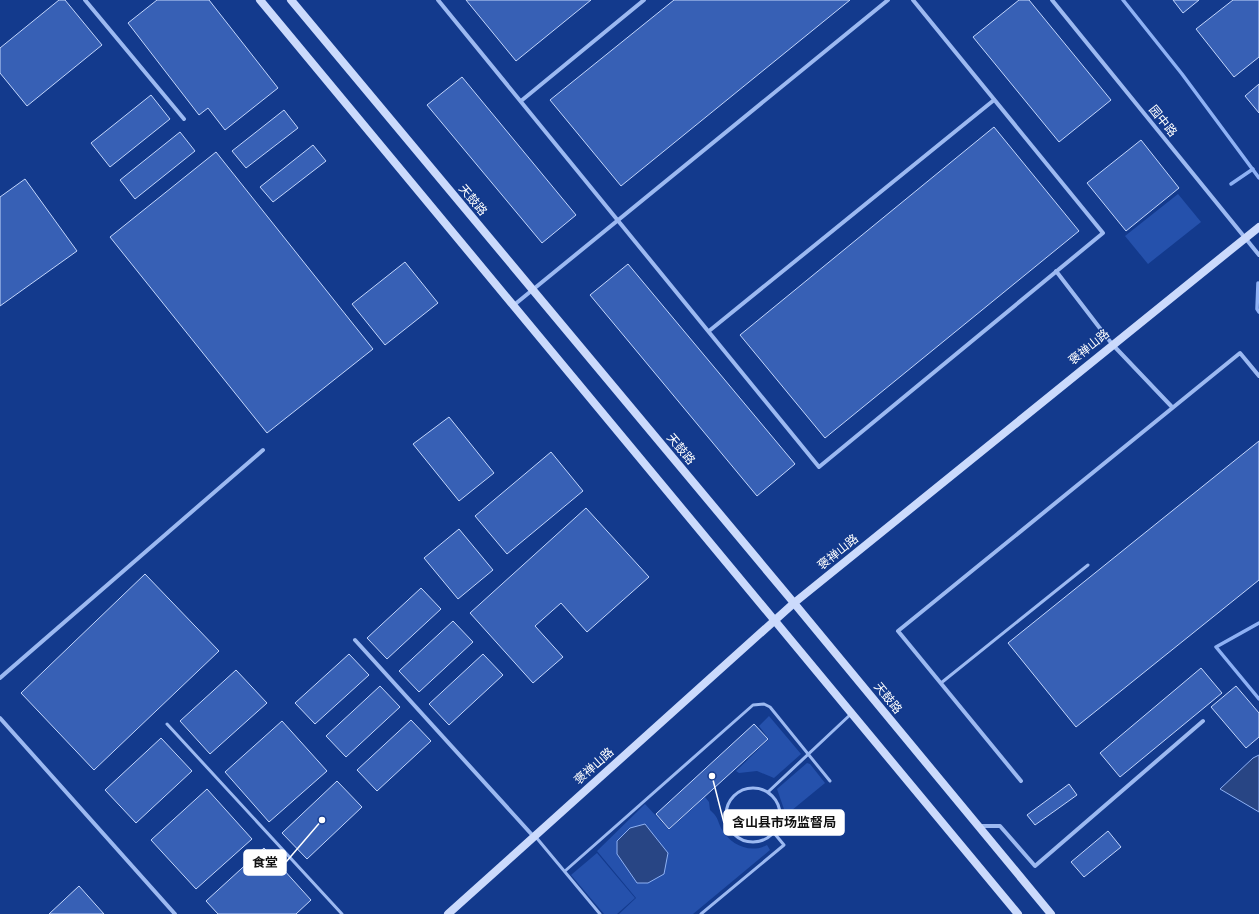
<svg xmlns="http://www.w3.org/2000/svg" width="1259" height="914" viewBox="0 0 1259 914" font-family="Barlow,'Noto Sans SC',sans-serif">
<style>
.green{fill:#2551ac}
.water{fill:#284584;stroke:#8eb1f4}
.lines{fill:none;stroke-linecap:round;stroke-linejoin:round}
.stream{stroke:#8eb1f4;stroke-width:3.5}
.building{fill:#3760b5;stroke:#c3d6fc}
.service{stroke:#9cb9f1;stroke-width:3}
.minor{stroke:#9cb9f1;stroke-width:4}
.secondary{stroke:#cbdafc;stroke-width:8}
.labels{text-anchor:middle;stroke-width:3;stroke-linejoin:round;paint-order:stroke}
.street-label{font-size:12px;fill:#fff;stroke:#133a8d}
.leader{fill:none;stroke:#fff;stroke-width:1.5}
.callout-dot{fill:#fff;stroke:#133a8d;stroke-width:1.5}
.callout{fill:#fff;stroke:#fff;stroke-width:1.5}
.callout-label{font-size:13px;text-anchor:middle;font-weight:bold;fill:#111}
</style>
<rect width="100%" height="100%" fill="#133a8d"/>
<g class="green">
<polygon points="1178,194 1201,222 1148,264 1125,236"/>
<polygon points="769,716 801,754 774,778 757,771 739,773 736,771 769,739 759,726"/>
<polygon points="807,763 810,764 825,783 786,815 777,789"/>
<path d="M705,797L709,802L710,810C718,817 717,819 721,828C730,845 750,854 767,845L770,850L693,914H619L636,898L597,851L645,804L669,830Z"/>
<polygon points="597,853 635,898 617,914 604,914 571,875"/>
</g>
<g class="water">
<polygon points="1259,755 1259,812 1220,789 1253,758"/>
<polygon points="645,824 668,853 664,874 648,883 637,883 617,854 617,841 630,828"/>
</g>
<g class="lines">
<g class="stream">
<polyline points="1123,0 1182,74 1259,178"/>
<polyline points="1231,184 1253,169"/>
<polyline points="1258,283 1257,309 1259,312"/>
<polyline points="1259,623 1216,647 1259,699"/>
</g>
</g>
<g class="building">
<polygon points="59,0 65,0 102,45 27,106 0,73 0,48"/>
<polygon points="157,0 209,0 278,88 225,130 208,108 199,115 128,23"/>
<polygon points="466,0 591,0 516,61"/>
<polygon points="674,0 850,0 621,186 550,100"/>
<polygon points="1019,0 1029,0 1111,100 1059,142 973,37"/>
<polygon points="1173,0 1199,0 1183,13"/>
<polygon points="1233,0 1259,0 1259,57 1234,77 1196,29"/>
<polygon points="462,77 576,215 542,243 427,105"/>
<polygon points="1259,84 1259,113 1245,96"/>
<polygon points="151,95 170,119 110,167 91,143"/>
<polygon points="284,110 298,128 246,168 232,151"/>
<polygon points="994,127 1079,231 825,438 740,335"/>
<polygon points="180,132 195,151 135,199 120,180"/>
<polygon points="1141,140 1179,188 1126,231 1087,183"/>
<polygon points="313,145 326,161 273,202 260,187"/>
<polygon points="216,152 373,349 267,433 110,237"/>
<polygon points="25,179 77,251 0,306 0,197"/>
<polygon points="405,262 438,303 385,345 352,304"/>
<polygon points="628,264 795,464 757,496 590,295"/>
<polygon points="449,417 494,473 459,501 413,444"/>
<polygon points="1259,441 1259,580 1076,727 1008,643"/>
<polygon points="551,452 583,491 507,554 475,516"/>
<polygon points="586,508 649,577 587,632 561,603 535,626 563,657 533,683 470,613"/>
<polygon points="459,529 493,570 458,599 424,558"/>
<polygon points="145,574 219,651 94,770 21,693"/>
<polygon points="421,588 441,609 387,659 367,638"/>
<polygon points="453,621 473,642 419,692 399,671"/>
<polygon points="349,654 369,675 315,724 295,703"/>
<polygon points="483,654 503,675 449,725 429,704"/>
<polygon points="1201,668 1222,693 1120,777 1100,753"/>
<polygon points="236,670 267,703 210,754 180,721"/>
<polygon points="380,686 400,707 346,757 326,736"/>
<polygon points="1236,686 1259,713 1259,737 1246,748 1211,707"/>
<polygon points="411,720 431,741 377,791 357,770"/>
<polygon points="282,721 327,771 269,822 225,772"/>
<polygon points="754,724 768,739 669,829 656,814"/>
<polygon points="161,738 192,771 136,823 105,790"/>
<polygon points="337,781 362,807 307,859 282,833"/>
<polygon points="1069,784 1077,795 1035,825 1027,815"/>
<polygon points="207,789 252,839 196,889 151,840"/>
<polygon points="1108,831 1121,847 1084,877 1071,862"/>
<polygon points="264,848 311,900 296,914 218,914 206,901"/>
<polygon points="79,886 104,914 49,914"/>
</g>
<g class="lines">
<g class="service">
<polyline points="941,683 1088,565"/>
<polyline points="167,724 342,914"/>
<circle cx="753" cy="815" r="27"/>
<polyline points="768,792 851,714"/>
<polyline points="535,836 600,914"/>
<polyline points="565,871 753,705 764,704 770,707 830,781"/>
<polyline points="701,914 784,845 774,833"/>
</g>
<g class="minor">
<polyline points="85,0 184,119"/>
<polyline points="438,0 819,467 1103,233 913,0"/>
<polyline points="1052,0 1259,255"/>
<polyline points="521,101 644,0"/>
<polyline points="1056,271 1112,344 1172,407"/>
<polyline points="514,305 888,0"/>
<polyline points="709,331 994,100"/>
<polyline points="355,640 534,837"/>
<polyline points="0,678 263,450"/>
<polyline points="0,718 175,914"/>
<polyline points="1021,781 898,631 1240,353 1259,376"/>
<polyline points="979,826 1000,826 1035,866 1203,721"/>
</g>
<g class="secondary">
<polyline points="260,0 1018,914"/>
<polyline points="291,0 794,603 1051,914"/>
<polyline points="448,914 794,603 1259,227"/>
</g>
</g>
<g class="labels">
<g class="street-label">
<text transform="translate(1163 121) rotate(51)" y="4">园中路</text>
<text transform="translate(473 200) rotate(50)" y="4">天鼓路</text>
<text transform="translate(1089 347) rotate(-39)" y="4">褒禅山路</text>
<text transform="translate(681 449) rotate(50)" y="4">天鼓路</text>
<text transform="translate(838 552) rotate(-39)" y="4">褒禅山路</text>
<text transform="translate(888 698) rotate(51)" y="4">天鼓路</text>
<text transform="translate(594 766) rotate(-42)" y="4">褒禅山路</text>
</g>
</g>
<path class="leader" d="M712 776L724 823M322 820L286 862"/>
<g class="callout-dot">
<circle cx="712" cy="776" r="4"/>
<circle cx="322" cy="820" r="4"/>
</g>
<g class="callout">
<rect x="724" y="810" width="120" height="25" rx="4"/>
<rect x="244" y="850" width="42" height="25" rx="4"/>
</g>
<g class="callout-label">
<text x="784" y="827">含山县市场监督局</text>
<text x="265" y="867">食堂</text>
</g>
</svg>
